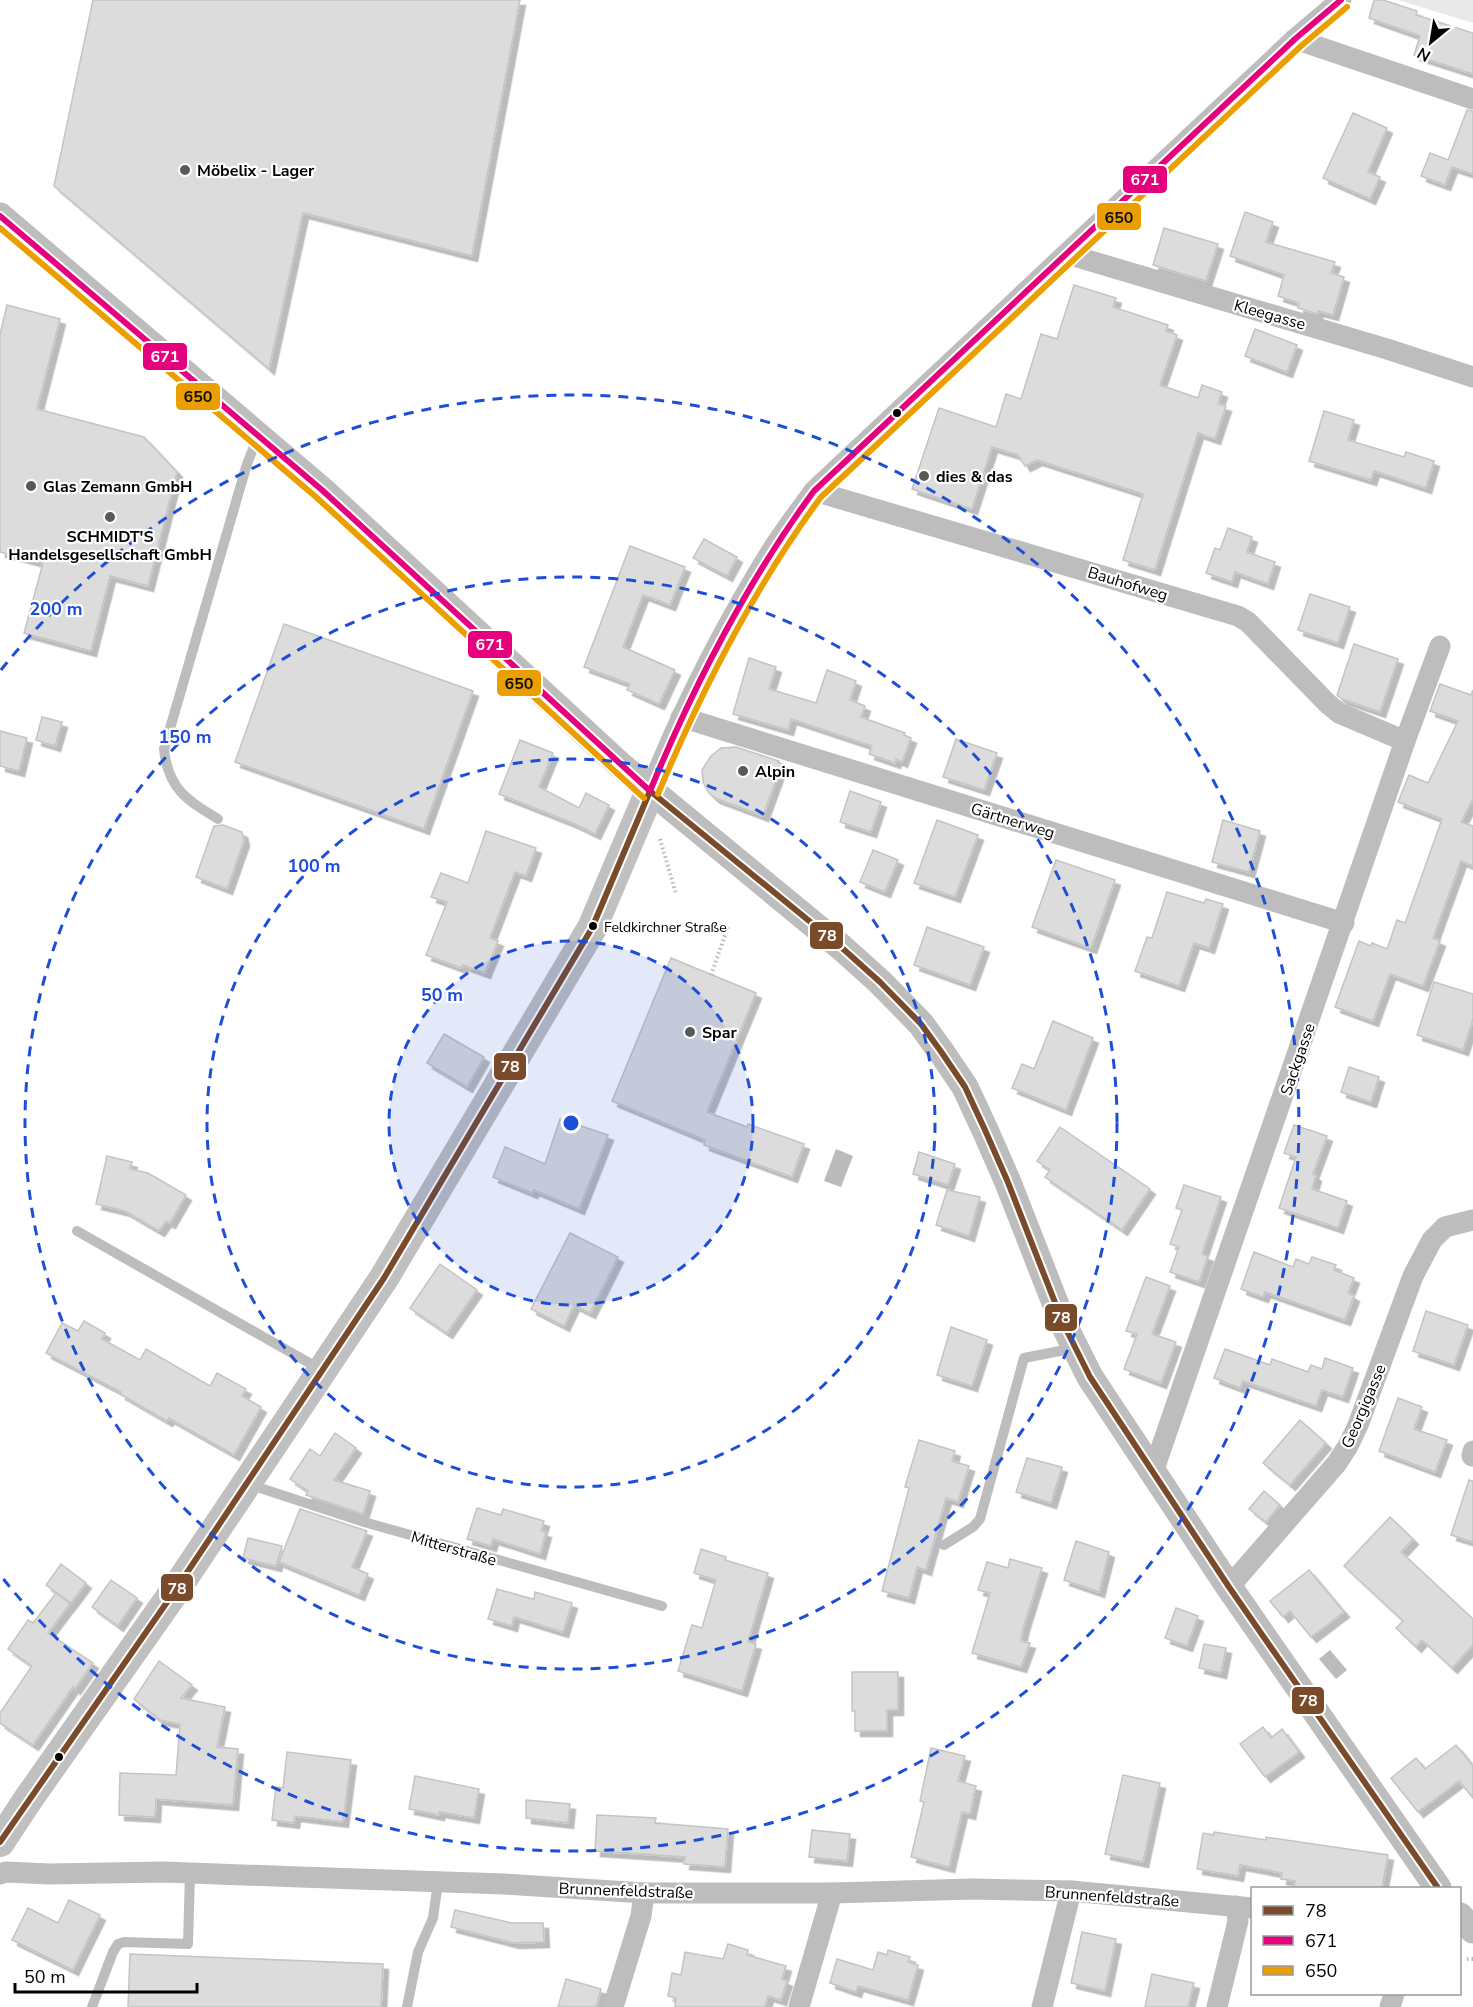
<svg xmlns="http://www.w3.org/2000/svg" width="1473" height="2007" viewBox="0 0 1473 2007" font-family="'Nunito Sans',sans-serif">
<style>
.green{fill:#e9e9e9}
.water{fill:#bbb}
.building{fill:#dcdcdc;stroke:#c4c4c4;stroke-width:1.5;filter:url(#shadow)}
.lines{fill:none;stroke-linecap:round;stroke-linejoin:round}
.path{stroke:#b8b8b8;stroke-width:4;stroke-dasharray:1.5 3;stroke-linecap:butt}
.service{stroke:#bdbdbd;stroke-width:10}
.minor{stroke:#bdbdbd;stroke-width:21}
.tertiary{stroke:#bdbdbd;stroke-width:27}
.secondary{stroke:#c0c0c0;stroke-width:30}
.bus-1-casing{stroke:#fff;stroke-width:10}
.bus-2-casing{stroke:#fff;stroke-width:10}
.bus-3-casing{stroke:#fff;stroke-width:10}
.bus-1{stroke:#7a4b2a;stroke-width:6}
.bus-2{stroke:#e5007d;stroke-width:6}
.bus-3{stroke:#eb9e00;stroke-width:6}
.ring{fill:none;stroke:#1d4ed8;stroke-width:3;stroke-dasharray:10 8}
.poi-dot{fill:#595959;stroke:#fff;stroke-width:2}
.bus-dot{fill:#000;stroke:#fff;stroke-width:2}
.labels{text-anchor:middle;stroke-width:4.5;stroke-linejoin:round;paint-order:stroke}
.bus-label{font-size:14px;fill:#000;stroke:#fff;text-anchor:start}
.poi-label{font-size:16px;font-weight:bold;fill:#000;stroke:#fff;text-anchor:start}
.street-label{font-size:16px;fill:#000;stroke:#fff}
.centre{fill:#1d4ed8;stroke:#fff;stroke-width:3}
.ring-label{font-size:18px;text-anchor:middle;font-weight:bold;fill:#1d4ed8;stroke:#fff;stroke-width:4.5;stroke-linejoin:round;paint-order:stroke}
.line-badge{stroke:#fff;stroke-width:2}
.badge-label{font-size:16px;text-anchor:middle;font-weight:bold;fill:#fff}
.pale-badge-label{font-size:16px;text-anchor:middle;font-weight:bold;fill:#111}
</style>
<defs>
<filter id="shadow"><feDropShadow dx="5.5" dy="5.5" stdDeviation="0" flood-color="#0004"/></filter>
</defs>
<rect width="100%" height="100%" fill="#fff"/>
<polygon class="green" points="1398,0 1473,0 1473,23"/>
<g class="water">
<polygon points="836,1149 853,1156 841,1187 824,1181"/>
<polygon points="1330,1650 1347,1670 1336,1679 1319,1659"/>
</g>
<g class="building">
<polygon points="93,0 520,0 472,256 303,213 269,369 54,186"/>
<polygon points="1374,0 1383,0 1417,11 1416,15 1473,33 1473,74 1414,55 1420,36 1369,18"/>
<polygon points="1467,110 1473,111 1473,174 1452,167 1445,185 1421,176 1430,153 1448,160"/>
<polygon points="1353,113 1387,128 1368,172 1380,177 1370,199 1323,178"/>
<polygon points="1245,212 1273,222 1266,242 1335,262 1331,273 1344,277 1333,315 1318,311 1317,314 1298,308 1299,303 1278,296 1284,275 1230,256"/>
<polygon points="1164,228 1218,244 1206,281 1153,265"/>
<polygon points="1074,285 1116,298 1113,307 1168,325 1166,331 1177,335 1160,385 1198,398 1202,385 1222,392 1218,404 1226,406 1215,439 1198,433 1155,570 1123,560 1143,494 1037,460 1025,466 1018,455 992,447 972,509 912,489 939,408 996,427 1006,394 1021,399 1041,334 1057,339"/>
<polygon points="7,305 60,319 37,409 144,437 177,472 148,586 110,576 91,651 24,633 43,563 0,552 0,334"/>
<polygon points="1255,329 1297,345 1287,372 1245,356"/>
<polygon points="1324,411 1354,420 1348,440 1404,457 1406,452 1434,461 1426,488 1374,471 1371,480 1309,461"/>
<polygon points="1228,528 1252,537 1247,552 1275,562 1268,584 1235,572 1232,582 1206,573 1215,548 1220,550"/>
<polygon points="704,539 737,557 727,576 693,558"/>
<polygon points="630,546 685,567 670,605 643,595 623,647 675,670 659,704 627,690 630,684 584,667"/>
<polygon points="1310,594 1350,607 1338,643 1298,630"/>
<polygon points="284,624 473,691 424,829 235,762"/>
<polygon points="1354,644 1398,659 1380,712 1342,699 1337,695"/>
<polygon points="749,658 776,667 769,689 816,703 827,670 856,681 850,700 865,706 861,717 905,733 904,735 911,738 902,762 896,759 895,763 869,754 872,746 791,719 788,730 733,714"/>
<polygon points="1440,684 1471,695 1473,690 1473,799 1461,822 1473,826 1473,866 1461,861 1433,938 1440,941 1423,986 1390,974 1373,1021 1335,1007 1359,941 1371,946 1372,943 1387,949 1397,920 1405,923 1442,819 1398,802 1409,775 1428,783 1458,721 1430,711"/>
<polygon points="42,717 62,722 55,746 36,740"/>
<polygon points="0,731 27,738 19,771 0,766"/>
<polygon points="956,739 997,753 984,790 943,777"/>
<polygon points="520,740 553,753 539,787 579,808 586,793 609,805 595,834 575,824 499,794"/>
<polygon points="736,747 779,761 778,762 782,764 763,816 715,798 709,793 703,782 702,770 711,756 721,748"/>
<polygon points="850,791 881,802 871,832 840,822"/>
<polygon points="937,820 978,835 955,897 914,883"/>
<polygon points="1223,820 1260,831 1249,872 1212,862"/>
<polygon points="223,825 242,832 244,841 227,889 196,877 214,826"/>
<polygon points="486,831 536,848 526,876 515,872 490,938 498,941 485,973 463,965 461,968 426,955 447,902 431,897 441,873 468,883"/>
<polygon points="873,850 898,860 885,892 860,882"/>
<polygon points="1056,860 1115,880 1091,948 1032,927"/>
<polygon points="1167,892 1204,903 1206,899 1223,904 1209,948 1194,943 1179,986 1135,971 1147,937 1152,938"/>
<polygon points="927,927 984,947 970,985 914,965"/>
<polygon points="671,958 756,993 707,1112 747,1127 748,1124 804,1144 792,1177 704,1145 705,1140 612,1101"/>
<polygon points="1434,982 1473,994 1473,1019 1463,1050 1417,1035"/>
<polygon points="1053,1021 1093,1038 1066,1110 1012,1088 1022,1064 1034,1069"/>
<polygon points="444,1034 484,1057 467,1087 427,1063"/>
<polygon points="1349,1067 1379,1077 1371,1102 1341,1092"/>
<polygon points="560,1119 608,1135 579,1209 534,1190 532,1193 493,1177 505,1147 545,1164"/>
<polygon points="1294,1125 1327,1136 1313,1174 1316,1176 1312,1189 1347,1201 1338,1228 1279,1208 1296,1157 1284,1153"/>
<polygon points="1060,1127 1150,1189 1122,1230 1045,1177 1050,1170 1037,1161"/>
<polygon points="919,1152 955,1164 948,1185 913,1174"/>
<polygon points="107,1156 132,1162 130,1169 148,1173 186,1195 170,1223 166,1221 159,1231 125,1211 96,1204"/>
<polygon points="1184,1185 1221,1197 1202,1254 1208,1256 1199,1282 1170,1272 1179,1247 1170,1244 1182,1210 1176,1208"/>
<polygon points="947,1190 980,1197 969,1236 936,1225"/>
<polygon points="570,1233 618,1257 590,1313 574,1305 564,1326 531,1309"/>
<polygon points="1254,1252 1293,1267 1296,1259 1309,1264 1312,1257 1336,1265 1334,1270 1354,1278 1348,1293 1354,1296 1345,1320 1265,1292 1263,1297 1241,1289"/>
<polygon points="440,1264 477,1290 447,1333 410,1308"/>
<polygon points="1146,1277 1170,1286 1152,1334 1176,1342 1161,1383 1124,1369 1137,1334 1126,1331"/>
<polygon points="1426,1311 1468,1325 1454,1365 1413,1351"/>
<polygon points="84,1321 105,1333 102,1339 140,1360 146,1349 210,1386 217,1373 246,1389 242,1396 261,1407 234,1455 169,1418 167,1421 120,1394 121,1392 46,1353 62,1323 78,1331"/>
<polygon points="951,1327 987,1340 972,1386 937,1375"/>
<polygon points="1225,1349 1270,1365 1272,1359 1308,1372 1311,1365 1322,1369 1325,1358 1353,1368 1343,1397 1322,1390 1316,1406 1243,1381 1240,1388 1214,1378"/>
<polygon points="1398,1398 1422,1407 1414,1429 1447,1440 1435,1472 1379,1451"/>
<polygon points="1300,1420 1326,1443 1290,1485 1263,1463"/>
<polygon points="335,1433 356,1448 334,1480 370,1491 363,1514 306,1495 308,1491 290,1479 310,1449 320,1456"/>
<polygon points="919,1440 955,1451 952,1461 969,1466 958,1502 946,1498 926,1570 917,1567 909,1598 882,1591 909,1488 905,1487"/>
<polygon points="1027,1458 1062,1467 1051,1503 1016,1492"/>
<polygon points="1469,1480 1473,1481 1473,1542 1451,1535"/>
<polygon points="1264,1491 1280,1505 1266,1522 1249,1509"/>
<polygon points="477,1508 501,1515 503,1509 544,1521 541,1531 546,1532 540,1554 493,1539 491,1546 467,1539"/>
<polygon points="300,1509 367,1531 352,1567 368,1574 359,1595 279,1562"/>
<polygon points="1390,1517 1413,1539 1401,1552 1473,1619 1473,1645 1452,1668 1422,1640 1416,1647 1396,1628 1403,1621 1344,1566"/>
<polygon points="248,1538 282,1546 276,1566 243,1558"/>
<polygon points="1076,1541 1109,1552 1099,1592 1064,1580"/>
<polygon points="701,1549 726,1557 725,1560 768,1573 748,1642 756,1644 742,1691 678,1671 692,1625 702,1628 716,1580 694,1573"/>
<polygon points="1010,1559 1042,1568 1023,1629 1021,1641 1030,1643 1021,1667 972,1653 990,1593 978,1590 987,1562 1008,1568"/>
<polygon points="61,1564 86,1583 71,1603 46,1585"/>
<polygon points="1309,1570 1344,1612 1311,1637 1290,1611 1283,1617 1270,1601"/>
<polygon points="111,1580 137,1598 118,1626 92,1607"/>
<polygon points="497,1589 529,1598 534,1599 535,1592 572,1603 563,1632 514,1617 512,1626 488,1619"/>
<polygon points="56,1593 70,1604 48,1633 93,1663 75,1689 73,1687 33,1745 0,1723 0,1713 32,1666 8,1649 28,1620 33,1623"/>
<polygon points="1176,1608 1198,1616 1187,1646 1165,1638"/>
<polygon points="1204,1644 1226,1648 1221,1673 1199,1668"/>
<polygon points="159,1661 192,1685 181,1698 225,1707 217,1747 238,1749 233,1805 156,1799 155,1817 119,1815 120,1773 176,1775 180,1724 160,1720 134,1699"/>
<polygon points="852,1672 898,1672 898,1710 887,1710 887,1731 855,1731 855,1711 852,1711"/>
<polygon points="1263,1727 1271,1738 1282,1729 1299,1752 1265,1777 1240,1744"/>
<polygon points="1456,1745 1473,1766 1473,1798 1459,1781 1418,1812 1391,1778 1416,1758 1425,1769"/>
<polygon points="931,1748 965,1756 958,1781 976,1786 970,1814 962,1812 949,1867 911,1857 924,1802 920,1801"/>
<polygon points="287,1752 351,1760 343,1822 295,1816 294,1823 272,1820 276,1787 283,1788"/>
<polygon points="1123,1775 1160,1783 1143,1862 1105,1854"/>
<polygon points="415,1776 479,1789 474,1818 439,1812 439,1815 409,1809"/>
<polygon points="526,1800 570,1804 568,1823 526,1818"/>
<polygon points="597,1815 656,1818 655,1823 728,1829 725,1867 684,1864 685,1857 595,1851"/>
<polygon points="812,1830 850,1834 847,1861 809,1857"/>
<polygon points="1214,1832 1266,1840 1266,1837 1388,1855 1382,1888 1294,1888 1295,1881 1281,1879 1282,1873 1240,1865 1238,1876 1197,1869 1203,1833 1214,1835"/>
<polygon points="69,1900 100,1915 73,1970 12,1940 28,1908 58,1923"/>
<polygon points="455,1910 512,1923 543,1923 544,1942 514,1943 451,1927"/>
<polygon points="1082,1932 1116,1939 1105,1991 1071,1983"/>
<polygon points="728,1944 748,1950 747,1955 786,1966 782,1979 787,1981 781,2000 768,1996 765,2007 675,2007 676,1998 668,1996 672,1973 681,1975 685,1952 723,1959"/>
<polygon points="888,1950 910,1957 908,1962 918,1965 908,2000 858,1986 856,1992 830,1983 837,1959 873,1970 878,1952 887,1955"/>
<polygon points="130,1954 383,1964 381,2007 128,2007"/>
<polygon points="1152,1974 1194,1983 1188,2007 1145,2007"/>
<polygon points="566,1979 601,1989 596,2007 558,2007"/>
</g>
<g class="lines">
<g class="path">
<polyline points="660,839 676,894"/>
<polyline points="711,975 728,927"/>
<polyline points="1467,1959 1473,1959"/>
</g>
<g class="service">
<path d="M218,819C187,800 168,789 164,749L247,464L258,436"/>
<polyline points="77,1231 320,1369"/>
<polyline points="248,1484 364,1522 662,1606"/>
<polyline points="944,1545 973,1527 980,1519 1024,1358 1075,1348"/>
<polyline points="92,2007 113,1952 118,1944 124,1942 188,1944 190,1873"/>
<polyline points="407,2007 418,1952 433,1918 438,1882"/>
</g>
<g class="minor">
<polyline points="1295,39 1473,99"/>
<polyline points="1067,254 1387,349 1473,377"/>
<polyline points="814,491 1238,616 1248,622 1327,703 1339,713 1405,741"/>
<polyline points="681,717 1344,923"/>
<path d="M650,791C683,708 725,626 772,550C785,530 800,510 814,491L1295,39L1341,0"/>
<polyline points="1472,1456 1473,1451"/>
<polyline points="1153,1472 1405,741 1440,646"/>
<polyline points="1229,1587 1337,1463 1348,1446 1358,1425 1413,1276 1432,1240 1445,1227 1473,1220"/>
<polyline points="0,1874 6,1872 49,1874 164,1872 300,1877 504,1884 644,1893 832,1893 972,1889 1071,1891 1252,1908"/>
<polyline points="613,2007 641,1916 644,1893"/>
<polyline points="799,2007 832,1893"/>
<polyline points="1042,2007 1071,1891"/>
<polyline points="1217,2007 1238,1921 1236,1906"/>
<polyline points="1390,2007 1394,1994"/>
</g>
<g class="tertiary">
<polyline points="0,216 322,490 620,765 841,947 880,982 921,1024 942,1053 965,1087 985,1130 1007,1180 1063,1323 1090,1377 1229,1587 1438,1888"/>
<polyline points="1460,1916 1473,1930"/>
</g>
<polyline class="secondary" points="0,1842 29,1798 172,1595 384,1278 592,928 650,791"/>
<defs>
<g id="bus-1">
<polyline points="650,791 841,947 880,982 921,1024 942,1053 965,1087 985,1130 1007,1180 1063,1323 1090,1377 1229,1587 1438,1888"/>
<polyline points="0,1842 172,1595 384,1278 592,928 650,791"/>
</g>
<g id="bus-2">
<polyline points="0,216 322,490 650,791"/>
<path d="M650,791C694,685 746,583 814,491L1295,39L1341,0"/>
</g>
<g id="bus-3">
<polyline points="0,228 316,497 644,798"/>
<path d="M658,794C702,689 753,589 821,497L1301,46L1347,7"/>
</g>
</defs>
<use href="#bus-1" class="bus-1-casing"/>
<use href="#bus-2" class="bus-2-casing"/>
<use href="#bus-3" class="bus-3-casing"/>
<use href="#bus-1" class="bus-1"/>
<use href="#bus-2" class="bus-2"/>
<use href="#bus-3" class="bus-3"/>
</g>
<circle cx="571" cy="1123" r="182" fill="#1d4ed8" fill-opacity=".12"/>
<g class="ring">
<circle cx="571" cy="1123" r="182"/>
<circle cx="571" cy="1123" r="364"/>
<circle cx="571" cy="1123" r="546"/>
<path d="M1 670A728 728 0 1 1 1 1576"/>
</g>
<g class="poi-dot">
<circle cx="185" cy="170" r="6"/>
<circle cx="924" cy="476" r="6"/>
<circle cx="31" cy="486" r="6"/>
<circle cx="110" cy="517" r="6"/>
<circle cx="743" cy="771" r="6"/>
<circle cx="690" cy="1032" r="6"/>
</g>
<g class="bus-dot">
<circle cx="897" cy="413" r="5"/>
<circle cx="593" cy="926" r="5"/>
<circle cx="59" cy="1757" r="5"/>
</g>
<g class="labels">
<g class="bus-label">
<text x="604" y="932">Feldkirchner Straße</text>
</g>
<g class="poi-label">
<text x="197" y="176">Möbelix - Lager</text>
<text x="936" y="482">dies &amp; das</text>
<text x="43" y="492">Glas Zemann GmbH</text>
<text x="110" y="542" text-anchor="middle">SCHMIDT'S<tspan x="110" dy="18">Handelsgesellschaft GmbH</tspan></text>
<text x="755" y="777">Alpin</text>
<text x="702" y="1038">Spar</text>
</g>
<g class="street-label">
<text transform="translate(1270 314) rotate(16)" y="6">Kleegasse</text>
<text transform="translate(1128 583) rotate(17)" y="6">Bauhofweg</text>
<text transform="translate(1013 820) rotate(17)" y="6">Gärtnerweg</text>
<text transform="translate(1297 1059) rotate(-71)" y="6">Sackgasse</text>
<text transform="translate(1363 1406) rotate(-67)" y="6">Georgigasse</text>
<text transform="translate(454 1548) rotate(16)" y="6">Mitterstraße</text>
<text transform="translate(626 1890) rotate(2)" y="6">Brunnenfeldstraße</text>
<text transform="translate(1112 1896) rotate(4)" y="6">Brunnenfeldstraße</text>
</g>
</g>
<circle cx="571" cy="1123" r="9" class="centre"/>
<g class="ring-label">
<text x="56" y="615">200 m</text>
<text x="185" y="743">150 m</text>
<text x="314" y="872">100 m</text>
<text x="442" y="1001">50 m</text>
</g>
<g class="line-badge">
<rect x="1122" y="165" width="46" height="29" rx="6" fill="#e5007d"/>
<rect x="1096" y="202" width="46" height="29" rx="6" fill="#eb9e00"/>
<rect x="142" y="342" width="46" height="29" rx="6" fill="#e5007d"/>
<rect x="175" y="382" width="46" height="29" rx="6" fill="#eb9e00"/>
<rect x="467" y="630" width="46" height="29" rx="6" fill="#e5007d"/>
<rect x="496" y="669" width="46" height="28" rx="6" fill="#eb9e00"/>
<rect x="809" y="921" width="35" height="29" rx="6" fill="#7a4b2a"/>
<rect x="493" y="1052" width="34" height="29" rx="6" fill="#7a4b2a"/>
<rect x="1044" y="1303" width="34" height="29" rx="6" fill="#7a4b2a"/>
<rect x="160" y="1573" width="34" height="29" rx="6" fill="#7a4b2a"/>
<rect x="1291" y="1686" width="34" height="29" rx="6" fill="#7a4b2a"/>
</g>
<g class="badge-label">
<text x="1145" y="185">671</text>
<text x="165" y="362">671</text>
<text x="490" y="650">671</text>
<text x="827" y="941">78</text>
<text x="510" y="1072">78</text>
<text x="1061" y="1323">78</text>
<text x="177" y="1594">78</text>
<text x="1308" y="1706">78</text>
</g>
<g class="pale-badge-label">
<text x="1119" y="223">650</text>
<text x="198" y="402">650</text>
<text x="519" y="689">650</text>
</g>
<rect x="1251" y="1887" width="210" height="108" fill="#ffffff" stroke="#999999" stroke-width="1.5"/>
<rect x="1263" y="1906" width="30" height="9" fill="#7a4b2a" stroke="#999999" stroke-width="1.5"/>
<text x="1305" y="1917" font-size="18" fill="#000000">78</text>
<rect x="1263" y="1936" width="30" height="9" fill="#e5007d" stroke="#999999" stroke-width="1.5"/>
<text x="1305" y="1947" font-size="18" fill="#000000">671</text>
<rect x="1263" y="1966" width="30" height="9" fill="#eb9e00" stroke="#999999" stroke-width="1.5"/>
<text x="1305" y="1977" font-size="18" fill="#000000">650</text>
<g transform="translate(1431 42) rotate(210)" stroke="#ffffff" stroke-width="4.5" paint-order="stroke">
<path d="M0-4.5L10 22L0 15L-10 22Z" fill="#000000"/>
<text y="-9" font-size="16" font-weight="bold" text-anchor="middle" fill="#000000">N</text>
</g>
<path d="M15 1983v9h182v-9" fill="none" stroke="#000000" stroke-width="3"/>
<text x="24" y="1983" font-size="18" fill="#000000" stroke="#ffffff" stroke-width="4.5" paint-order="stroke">50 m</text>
</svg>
